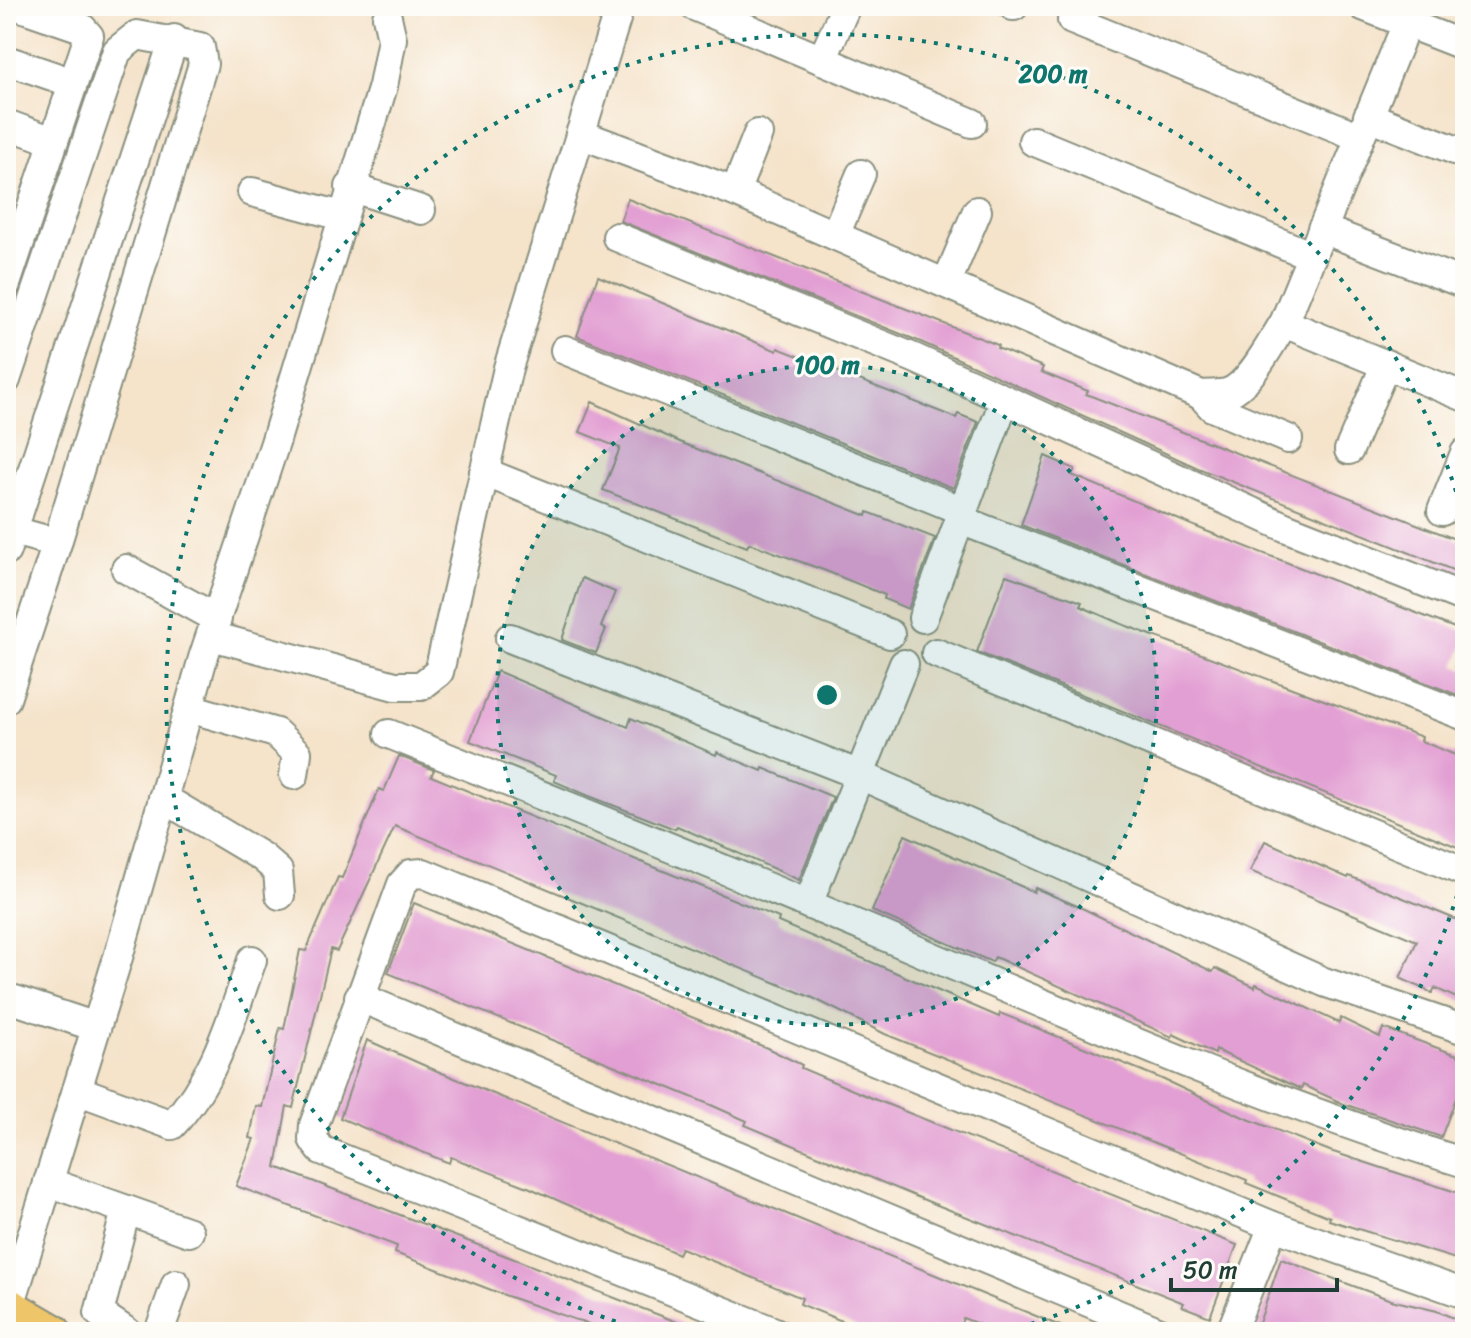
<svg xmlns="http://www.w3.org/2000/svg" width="1471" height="1338" viewBox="0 0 1471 1338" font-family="Sriracha,sans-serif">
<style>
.building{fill:#e29fd3}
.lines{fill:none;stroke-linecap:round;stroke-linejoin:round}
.minor-casing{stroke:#8a907f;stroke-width:32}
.major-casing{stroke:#8a907f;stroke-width:38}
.minor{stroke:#fff;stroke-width:28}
.major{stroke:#eec569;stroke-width:34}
.ring{fill:none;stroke:#0f766e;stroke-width:4;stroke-dasharray:4 8}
.centre{fill:#0f766e;stroke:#fdfcf7;stroke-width:4}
.ring-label{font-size:24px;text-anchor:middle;font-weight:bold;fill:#0f766e;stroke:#fdfcf7;stroke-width:6;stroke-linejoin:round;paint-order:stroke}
</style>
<rect width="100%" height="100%" fill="#fdfcf7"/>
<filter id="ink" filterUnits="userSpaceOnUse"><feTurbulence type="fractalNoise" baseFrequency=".0125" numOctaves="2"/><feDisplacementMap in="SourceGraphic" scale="16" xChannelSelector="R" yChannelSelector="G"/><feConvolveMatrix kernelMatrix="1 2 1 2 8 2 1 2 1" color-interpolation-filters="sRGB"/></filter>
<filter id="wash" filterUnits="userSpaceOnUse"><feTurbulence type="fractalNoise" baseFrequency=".006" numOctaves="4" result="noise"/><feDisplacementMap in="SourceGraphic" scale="32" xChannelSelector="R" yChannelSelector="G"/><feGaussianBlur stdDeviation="1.8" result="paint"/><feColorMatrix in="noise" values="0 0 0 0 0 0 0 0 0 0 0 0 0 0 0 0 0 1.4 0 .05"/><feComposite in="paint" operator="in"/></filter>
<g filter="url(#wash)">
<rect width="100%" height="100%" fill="#f5e3ca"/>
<g id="blocks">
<g class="building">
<polygon points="628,199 998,345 997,348 1043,367 1041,372 1088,391 1086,394 1465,543 1465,575 1198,468 921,342 620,221"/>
<polygon points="598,276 777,351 778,348 956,418 958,414 978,422 953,488 577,336"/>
<polygon points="592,402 682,443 867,516 868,512 935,538 908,609 884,599 885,595 826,571 749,543 747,547 603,490 620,448 580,432"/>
<polygon points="1045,456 1075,469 1072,475 1206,531 1465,632 1465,642 1455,666 1465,670 1465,698 1021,525"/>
<polygon points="1006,575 1082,602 1080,606 1119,623 1422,737 1421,741 1465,759 1465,850 977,652"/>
<polygon points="582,578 615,592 601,627 606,629 596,653 562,640"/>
<polygon points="497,671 628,727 631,718 716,755 717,752 762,771 763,768 833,797 799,880 677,826 675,829 589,796 554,781 556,775 470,741"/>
<polygon points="399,756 434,770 431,776 779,918 778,922 999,1017 1000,1013 1162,1079 1243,1117 1330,1151 1465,1195 1465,1262 1329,1220 1330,1217 1246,1183 1247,1180 885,1034 813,998 395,826 337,951 331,949 293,1108 287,1106 276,1167 703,1332 611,1332 507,1296 395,1253 397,1246 236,1186 254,1139 250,1138 256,1106 262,1107 280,1028 284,1029 300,950 306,951 338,877 342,878 379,789 384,791"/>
<polygon points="905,835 1034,892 1035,888 1084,909 1213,972 1215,968 1255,987 1256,984 1339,1023 1341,1018 1380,1037 1383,1028 1465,1058 1465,1075 1441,1137 1344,1104 1303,1085 1301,1089 1216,1050 1215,1054 1173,1034 1172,1037 995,957 992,962 872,911"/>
<polygon points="1265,841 1348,878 1349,876 1465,923 1465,1002 1435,988 1432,993 1400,978 1417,941 1250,871"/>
<polygon points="414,903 767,1048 802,1065 801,1068 874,1099 1237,1245 1210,1317 1182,1306 1184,1303 927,1201 745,1125 747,1121 711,1105 388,973"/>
<polygon points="367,1040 430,1068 1075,1332 999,1332 963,1318 958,1332 869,1332 800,1304 802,1298 681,1248 678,1254 528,1187 451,1157 449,1163 417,1150 340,1118"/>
<polygon points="1281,1259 1391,1300 1437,1311 1465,1323 1465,1332 1256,1332"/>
</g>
</g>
</g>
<g filter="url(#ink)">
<use href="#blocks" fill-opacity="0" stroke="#8a907f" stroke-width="2"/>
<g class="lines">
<defs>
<g id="minor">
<polyline points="694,6 972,123"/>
<polyline points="1013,6 1014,6"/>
<polyline points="1363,6 1465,46"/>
<polyline points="1072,20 1360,137"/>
<polyline points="6,60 73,83"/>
<polyline points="822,60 846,6"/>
<polyline points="1368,116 1465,154"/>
<polyline points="6,124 53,141"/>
<path d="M580,134L735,192L1201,395C1209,394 1220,395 1227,393C1249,387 1272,341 1284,323L1414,6"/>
<polyline points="1033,141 1312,256"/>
<polyline points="350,187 421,210"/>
<polyline points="252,192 342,216"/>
<polyline points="735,192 758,134"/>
<polyline points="1322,229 1465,284"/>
<polyline points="835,235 861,174"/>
<polyline points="617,237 914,358 1285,527 1465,598"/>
<polyline points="947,282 977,211"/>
<polyline points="6,284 89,36 82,28 18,6"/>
<polyline points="1284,323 1465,397"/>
<polyline points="565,350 961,510"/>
<polyline points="6,380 117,51 137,35 200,47 203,64 57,543 6,529"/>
<polyline points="1201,395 1212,407 1288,439"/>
<polyline points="1349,450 1386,364"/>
<polyline points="484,472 890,634"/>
<polyline points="1442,511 1465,453"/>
<polyline points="958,519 1465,716"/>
<polyline points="6,551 174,39"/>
<polyline points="126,569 217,619"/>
<polyline points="923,618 1004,401"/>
<polyline points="212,636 395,686 421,686 439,672 508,368 620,6"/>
<polyline points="510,638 860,775 1324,982 1465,1030"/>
<polyline points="936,653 1465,872"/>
<polyline points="6,699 57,543"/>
<polyline points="189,708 276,733 297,753 294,775"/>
<path d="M389,734C550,799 711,863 870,930C1067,1014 1261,1100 1465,1163"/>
<polyline points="163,798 262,857 278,871 280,895"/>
<polyline points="808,904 904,664"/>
<polyline points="359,997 1160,1332"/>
<polyline points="6,1003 15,1000 96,1027"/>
<path d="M77,1090L172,1125C216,1078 231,1019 252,960"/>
<polyline points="48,1182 189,1232"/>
<polyline points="126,1210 99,1313 127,1332"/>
<polyline points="10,1306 119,954 203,658 275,443 383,86 392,39 387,17"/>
<polyline points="159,1332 176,1284"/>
<polyline points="775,1332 321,1150 313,1139 314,1125 402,884 411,874 423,873 1273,1226 1465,1294"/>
<polyline points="1231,1332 1273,1226"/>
</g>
<polyline id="major" points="6,1304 54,1332"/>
</defs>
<use href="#minor" class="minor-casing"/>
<use href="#major" class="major-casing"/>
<use href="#minor" class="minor"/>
<use href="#major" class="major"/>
</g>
</g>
<circle cx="827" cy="695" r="330" fill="#0f766e" fill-opacity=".12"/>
<g class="ring">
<circle cx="827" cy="695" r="330"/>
<path d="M1464 872A661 661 0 0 1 1004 1332M650 1332A661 661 0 1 1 1464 518"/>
</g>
<circle cx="827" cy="695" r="12" class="centre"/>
<g class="ring-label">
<text x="1053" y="82">200 m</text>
<text x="827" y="373">100 m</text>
</g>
<rect width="1471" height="1338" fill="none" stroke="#fdfcf7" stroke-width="32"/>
<path d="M1171 1278v12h166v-12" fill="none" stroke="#1f3d34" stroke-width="4"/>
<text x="1183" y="1278" font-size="24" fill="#1f3d34" stroke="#fdfcf7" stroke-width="6" paint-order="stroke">50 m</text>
</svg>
